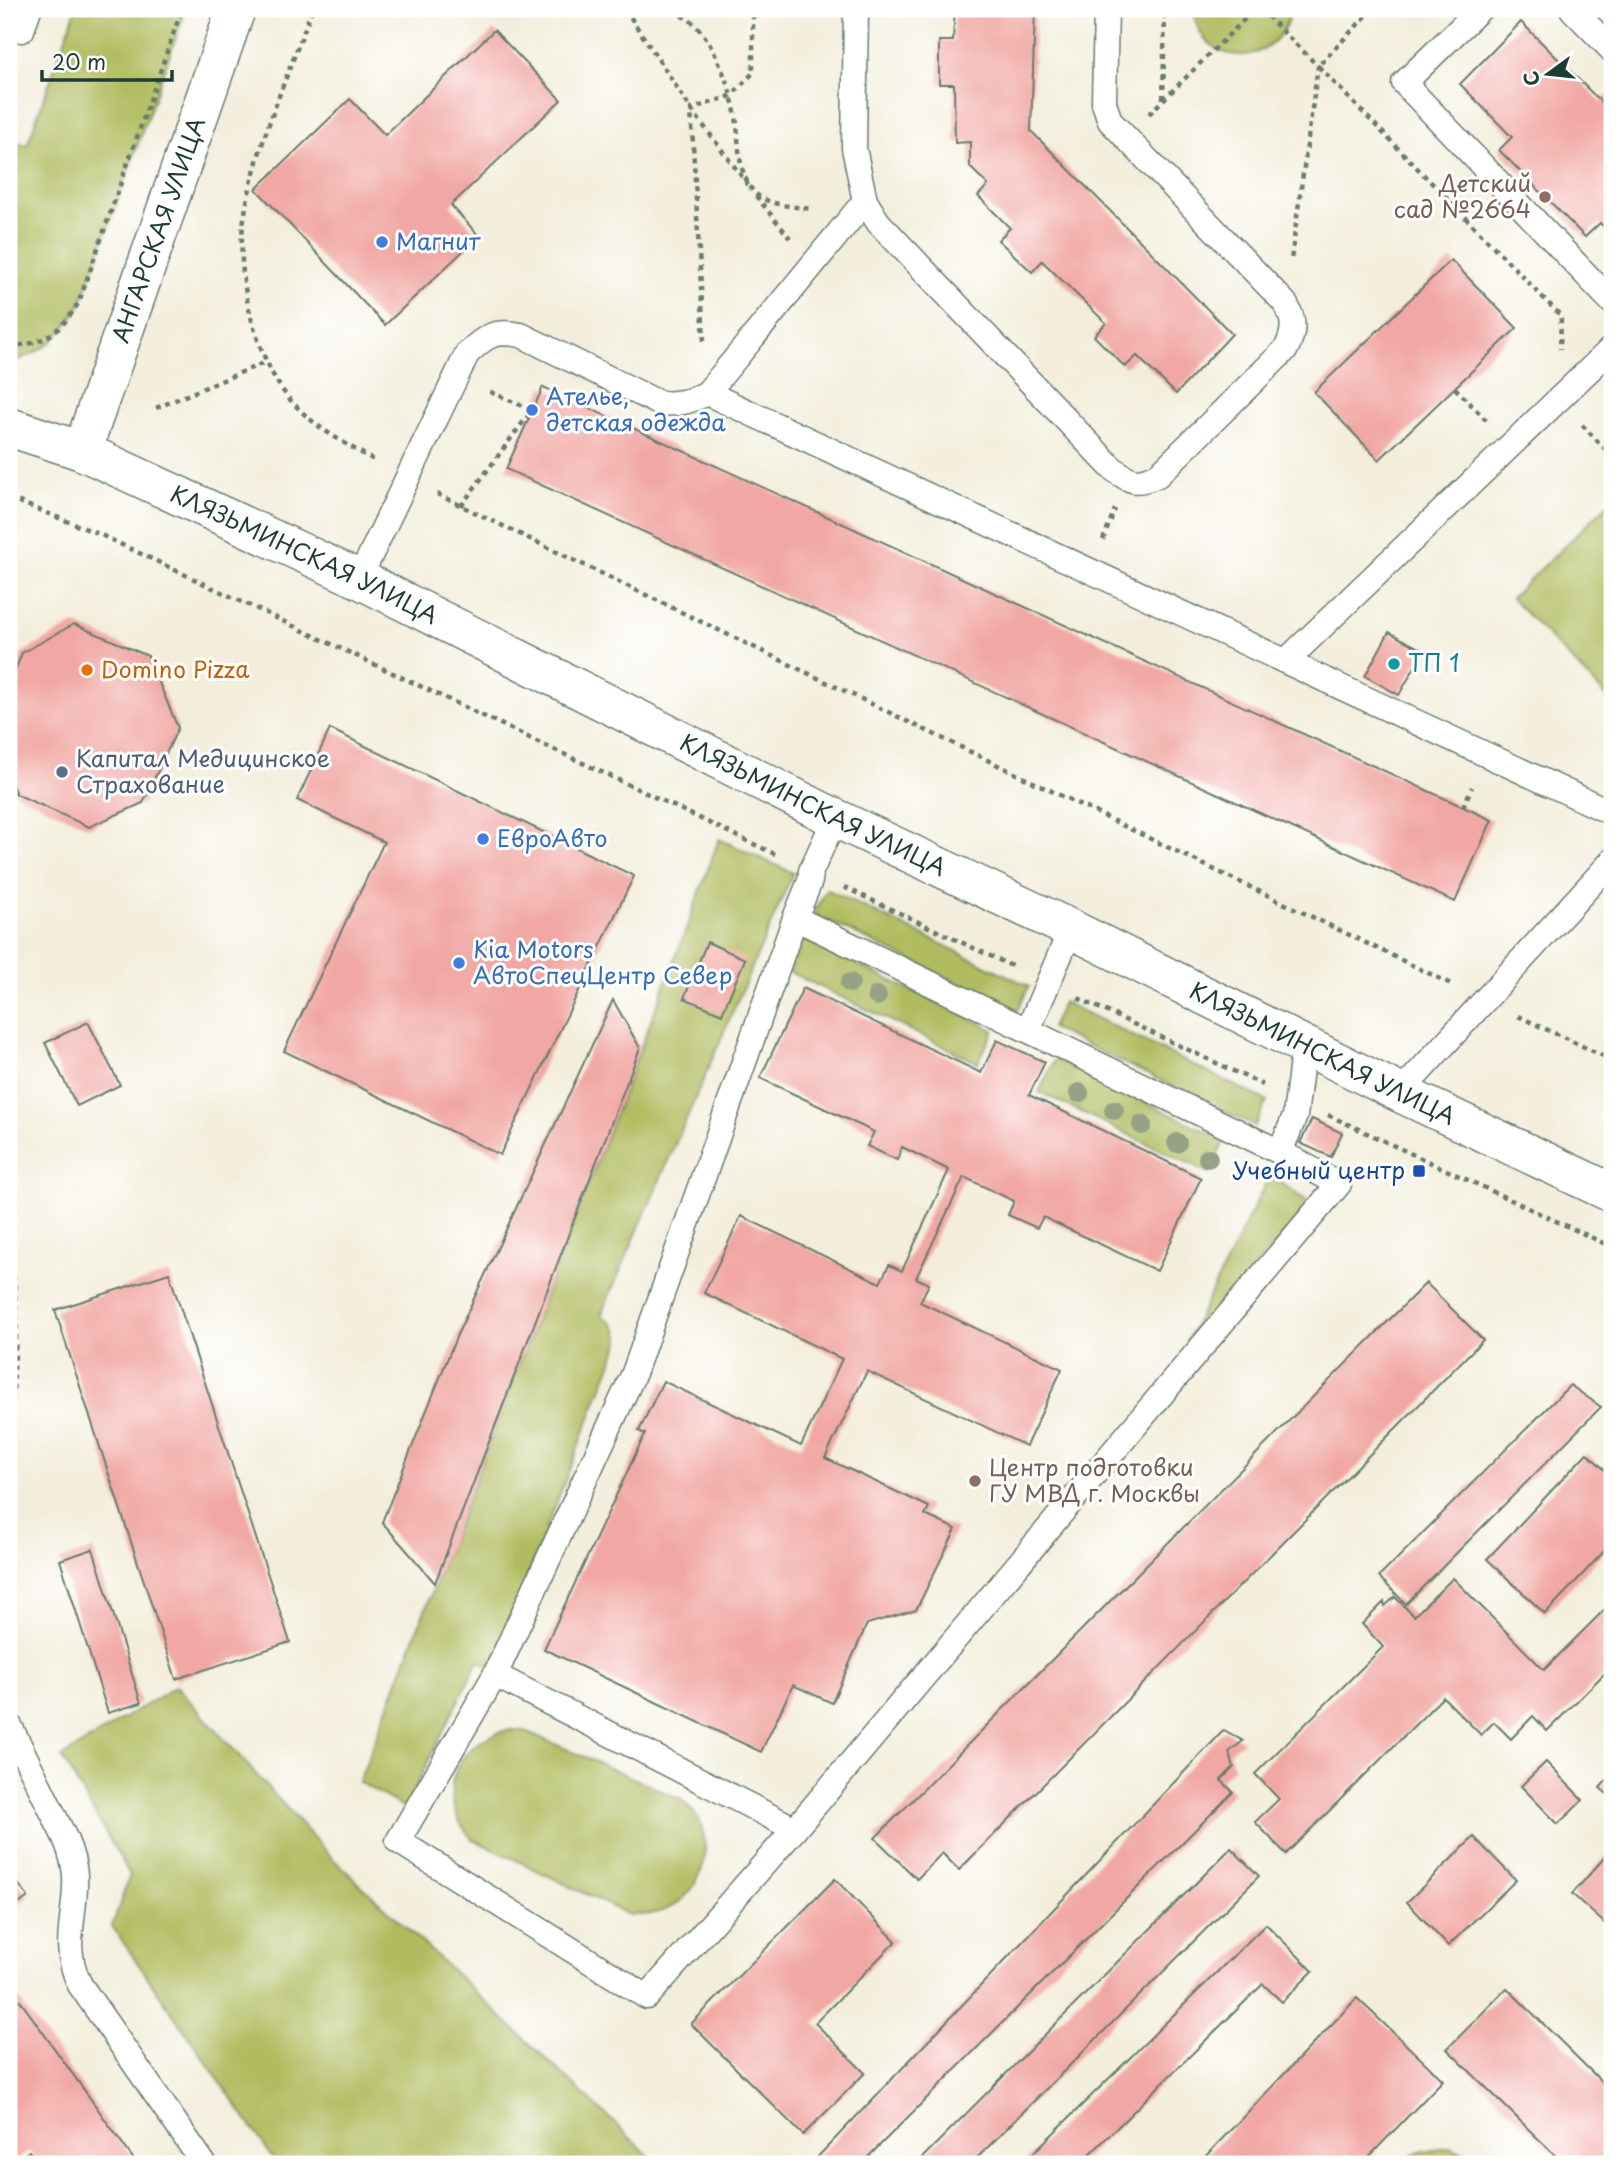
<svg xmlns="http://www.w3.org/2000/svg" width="1621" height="2173" viewBox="0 0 1621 2173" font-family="'Playpen Sans',sans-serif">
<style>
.green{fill:#b0bc5e;stroke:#687c49;stroke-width:2}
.building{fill:#f1a7a3}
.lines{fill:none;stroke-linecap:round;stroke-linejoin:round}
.service-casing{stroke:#697b6e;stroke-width:27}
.tertiary-casing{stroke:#697b6e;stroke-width:41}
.path{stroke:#697b6e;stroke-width:4.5;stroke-dasharray:5 5;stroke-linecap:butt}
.service{stroke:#fff;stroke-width:24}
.tertiary{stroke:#fff;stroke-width:38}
.tree{fill:#96a286}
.education-dot{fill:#8d6e63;stroke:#fff;stroke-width:2.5}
.shop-dot{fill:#3f7fe0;stroke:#fff;stroke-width:2.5}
.culture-dot{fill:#0f9aa8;stroke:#fff;stroke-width:2.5}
.food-dot{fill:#e8710a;stroke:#fff;stroke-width:2.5}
.service-dot{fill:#5c6f8a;stroke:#fff;stroke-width:2.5}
.transit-dot{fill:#1a4fb4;stroke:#fff;stroke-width:2.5}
.labels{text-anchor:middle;stroke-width:6;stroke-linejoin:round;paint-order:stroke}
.education-label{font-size:23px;fill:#785e54;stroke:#fff;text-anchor:end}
.street-label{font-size:23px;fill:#1f3d34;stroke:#fff}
.shop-label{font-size:23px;fill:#366cbe;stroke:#fff;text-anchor:start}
.culture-label{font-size:23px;fill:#0d838f;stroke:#fff;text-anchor:start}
.food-label{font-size:23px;fill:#c56008;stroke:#fff;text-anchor:start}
.service-label{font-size:23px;fill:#4e5e75;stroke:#fff;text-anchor:start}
.transit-label{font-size:23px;fill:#164399;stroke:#fff;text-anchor:end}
</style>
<rect width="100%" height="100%" fill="#fff"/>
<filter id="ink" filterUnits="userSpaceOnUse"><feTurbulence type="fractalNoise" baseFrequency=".0143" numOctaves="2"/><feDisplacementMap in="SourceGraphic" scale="14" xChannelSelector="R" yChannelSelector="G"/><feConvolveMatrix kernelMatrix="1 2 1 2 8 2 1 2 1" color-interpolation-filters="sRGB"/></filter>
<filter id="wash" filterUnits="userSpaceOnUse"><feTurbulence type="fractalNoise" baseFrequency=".00686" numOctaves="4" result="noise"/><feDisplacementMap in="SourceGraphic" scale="28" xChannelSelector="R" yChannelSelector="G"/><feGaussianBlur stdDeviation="1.57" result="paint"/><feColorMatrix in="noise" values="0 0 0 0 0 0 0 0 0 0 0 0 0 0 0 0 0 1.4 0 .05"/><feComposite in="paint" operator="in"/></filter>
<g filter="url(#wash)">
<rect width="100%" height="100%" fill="#f3eedb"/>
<g class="green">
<path d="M76,9H186L80,306C62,335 43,355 9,362V139L27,145Z"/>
<path d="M1193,9H1291C1278,73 1199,68 1193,9Z"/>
<polygon points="1608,504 1612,509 1612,702 1511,598"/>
<path d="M719,839L793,873L601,1315C612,1322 618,1328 620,1341L492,1667L478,1661L405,1808L359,1782L684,935Z"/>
<polygon points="826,889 1029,986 1017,1011 814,914"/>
<polygon points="804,939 994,1030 978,1063 789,972"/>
<polygon points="1063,1002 1267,1101 1255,1126 1051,1028"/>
<polygon points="1055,1059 1225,1140 1209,1173 1039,1092"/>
<polygon points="1270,1175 1311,1204 1186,1343"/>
<polygon points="176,1686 331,1857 658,2164 277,2164 112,1926 130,1875 62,1757"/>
<path d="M509,1730L525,1731L683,1800C687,1806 693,1811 697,1817C714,1849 703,1889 671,1907C658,1915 644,1915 629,1915L472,1839C433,1795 453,1742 509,1730Z"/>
<path d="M1451,2147L1473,2158L1480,2164H1402C1415,2150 1431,2149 1451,2147Z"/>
</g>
<g id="blocks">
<g class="building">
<polygon points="955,9 1035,9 1031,131 1232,334 1176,394 1137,356 1125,367 1094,336 1106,323 1042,261 1032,272 998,240 1010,228 978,196 988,185 970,167 970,142 955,143 954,84 939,84 939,41 953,41"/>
<polygon points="1521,22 1601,102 1612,91 1612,235 1600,223 1585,237 1499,150 1512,137 1460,84"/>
<polygon points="494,30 561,100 451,205 479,236 385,325 256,189 350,99 385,135"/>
<polygon points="1451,260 1517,328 1379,460 1314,392"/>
<polygon points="543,387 1492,820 1455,902 506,469"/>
<polygon points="74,624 148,656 178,728 143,803 89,827 16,794 9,778 9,685 22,653"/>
<polygon points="1389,632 1424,651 1399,695 1365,676"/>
<polygon points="330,729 634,876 500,1155 284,1051 384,842 297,800"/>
<polygon points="707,942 745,959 722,1014 684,998"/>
<polygon points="803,988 981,1073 997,1040 1045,1062 1029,1095 1201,1178 1157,1271 1043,1217 1037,1228 1008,1215 1014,1201 964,1177 916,1278 929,1284 920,1302 1062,1369 1026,1446 867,1371 825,1458 929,1507 925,1515 956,1529 916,1610 867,1624 832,1703 793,1685 761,1752 544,1649 645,1434 639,1431 663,1381 801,1446 842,1359 704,1293 741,1216 880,1283 889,1265 902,1271 949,1170 902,1147 897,1160 867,1146 874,1132 760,1078"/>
<polygon points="613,1000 640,1048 435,1583 382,1522 457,1335"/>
<polygon points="88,1022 120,1085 77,1106 45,1043"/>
<polygon points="1312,1119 1342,1133 1331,1157 1300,1143"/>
<polygon points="169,1273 290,1642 176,1679 55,1310"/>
<polygon points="1426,1283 1483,1340 959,1870 942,1853 917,1879 875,1838"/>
<polygon points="1570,1385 1601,1407 1406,1604 1379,1577"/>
<polygon points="1587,1453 1612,1477 1612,1543 1545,1614 1487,1559"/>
<polygon points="93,1549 141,1703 108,1713 60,1560"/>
<polygon points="1453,1578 1544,1670 1612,1602 1612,1666 1547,1731 1533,1716 1511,1739 1494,1722 1481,1735 1443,1697 1286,1854 1255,1822 1279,1799 1255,1774 1383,1647 1362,1624 1384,1602 1385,1606 1395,1597 1414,1616"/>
<polygon points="1224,1730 1243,1741 1229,1752 1234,1767 1221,1780 1233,1792 861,2164 811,2164"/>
<polygon points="1546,1762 1583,1800 1558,1824 1521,1786"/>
<polygon points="1612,1774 1612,1798 1600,1788"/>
<polygon points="1474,1837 1516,1880 1448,1946 1407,1902"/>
<polygon points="1231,1848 1259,1876 971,2164 916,2164"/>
<polygon points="1612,1849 1612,1930 1572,1894"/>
<polygon points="9,1871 28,1897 9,1911"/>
<polygon points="835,1879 896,1941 815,2023 865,2073 803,2135 691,2024"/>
<polygon points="1266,1924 1313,1971 1282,2002 1263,1984 1080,2164 1022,2164"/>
<polygon points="9,1985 137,2164 39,2164 29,2151 15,2161 9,2152"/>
<polygon points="1507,1988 1612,2092 1612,2164 1564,2164 1447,2049"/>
<polygon points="1357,1998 1443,2080 1362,2164 1198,2164"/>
</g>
</g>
</g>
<g filter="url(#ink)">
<use href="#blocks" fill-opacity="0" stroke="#697b6e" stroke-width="2"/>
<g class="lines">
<defs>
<g id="service">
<path d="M856,9L854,148L865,201L878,222L1112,468C1131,482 1136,485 1158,475L1286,349C1295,331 1295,320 1285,303L1110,121L1104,103L1106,9"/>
<polyline points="1480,9 1404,83 1612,302"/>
<polyline points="1572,9 1612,50"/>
<polyline points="9,25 22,30 29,9"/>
<polyline points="707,393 865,201"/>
<path d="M359,579L467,354C486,335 495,330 521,335L659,403C678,405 691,401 707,393L1612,813"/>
<polyline points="1286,661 1612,348"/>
<polyline points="795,918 810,881 811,871 835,818"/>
<polyline points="1028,1030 1071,929"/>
<polyline points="1400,1093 1612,861"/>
<polyline points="1280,1152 1339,1184 795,1829 495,1675 634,1373 795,918 1280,1152 1295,1116 1304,1045"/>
<polyline points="495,1675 398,1841 647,1997 795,1829"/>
<path d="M9,1724L65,1838C70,1850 74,1862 75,1875C77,1917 60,1944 80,1985L204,2164"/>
</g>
<g id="tertiary">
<path id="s1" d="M9,427L82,451L359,579L835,818L1071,929L1400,1093L1612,1193"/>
<path id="s2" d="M82,451L236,9"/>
</g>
</defs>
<use href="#service" class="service-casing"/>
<use href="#tertiary" class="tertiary-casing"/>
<g class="path">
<path d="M312,9C287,79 253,151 243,226C238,261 247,312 260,345C268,368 280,391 298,408C320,431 350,446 377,462"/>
<polyline points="625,9 691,109 749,186"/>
<path d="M652,9C665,11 681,13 692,22C715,42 733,93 737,124C739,146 738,172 753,191C764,205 796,207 813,209"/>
<polyline points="1260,9 1318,66 1291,260"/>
<polyline points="1373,9 1318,66 1561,316 1560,349"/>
<polyline points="628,13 641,9"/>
<polyline points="1163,99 1165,9"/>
<polyline points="1149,114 1255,9"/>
<polyline points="756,196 790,238"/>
<polyline points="704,341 691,109 731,96 753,73 753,9"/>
<path d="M9,346C45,345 61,331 79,302L182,9"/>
<polyline points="1455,388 1488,422"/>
<polyline points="156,408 266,362"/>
<polyline points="1582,425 1612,456"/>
<polyline points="437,494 1453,985"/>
<polyline points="9,498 99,534 779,856"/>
<polyline points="461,506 532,410 486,390"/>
<polyline points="1103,540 1115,509"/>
<polyline points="1463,807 1472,787"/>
<polyline points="844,887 1016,968"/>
<polyline points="1078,998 1263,1085"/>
<polyline points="1518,1016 1612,1060"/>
<polyline points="1328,1115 1612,1247"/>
<polyline points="9,1215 17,1318 9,1467"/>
</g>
<use href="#service" class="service"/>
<use href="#tertiary" class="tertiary"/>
</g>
<g class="tree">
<circle cx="850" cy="983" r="10"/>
<circle cx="877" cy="996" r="10"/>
<circle cx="1079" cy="1093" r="10"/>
<circle cx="1114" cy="1110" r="10"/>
<circle cx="1142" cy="1125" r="10"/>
<circle cx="1177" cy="1143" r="10"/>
<circle cx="1208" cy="1158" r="10"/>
</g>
</g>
<g class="education-dot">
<circle cx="1545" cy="197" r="7"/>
<circle cx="975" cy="1481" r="7"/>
</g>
<g class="shop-dot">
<circle cx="382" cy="242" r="7"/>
<circle cx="532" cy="410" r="7"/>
<circle cx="483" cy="839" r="7"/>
<circle cx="459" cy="963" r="7"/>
</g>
<circle class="culture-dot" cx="1394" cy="664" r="7"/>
<circle class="food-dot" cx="87" cy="670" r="7"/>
<circle class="service-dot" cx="62" cy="772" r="7"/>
<rect class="transit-dot" x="1412" y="1164" width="14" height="14" rx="3.5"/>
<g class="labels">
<g class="education-label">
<text x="1531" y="192">Детский<tspan x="1531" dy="26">сад №2664</tspan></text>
<text x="989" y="1476" text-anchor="start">Центр подготовки<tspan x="989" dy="26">ГУ МВД г. Москвы</tspan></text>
</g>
<g class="street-label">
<text dy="8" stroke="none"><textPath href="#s2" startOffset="234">АНГАРСКАЯ УЛИЦА</textPath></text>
<text dy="8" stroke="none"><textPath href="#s1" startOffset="322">КЛЯЗЬМИНСКАЯ УЛИЦА</textPath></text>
<text dy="8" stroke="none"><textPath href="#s1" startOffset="889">КЛЯЗЬМИНСКАЯ УЛИЦА</textPath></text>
<text dy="8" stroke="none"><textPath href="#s1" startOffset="1456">КЛЯЗЬМИНСКАЯ УЛИЦА</textPath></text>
</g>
<g class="shop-label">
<text x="396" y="250">Магнит</text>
<text x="546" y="405">Ателье,<tspan x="546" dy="26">детская одежда</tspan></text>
<text x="497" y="847">ЕвроАвто</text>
<text x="473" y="958">Kia Motors<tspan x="473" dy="26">АвтоСпецЦентр Север</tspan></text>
</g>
<g class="culture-label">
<text x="1408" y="672">ТП 1</text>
</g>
<g class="food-label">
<text x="101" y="678">Domino Pizza</text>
</g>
<g class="service-label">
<text x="76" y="767">Капитал Медицинское<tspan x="76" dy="26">Страхование</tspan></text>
</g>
<g class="transit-label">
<text x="1405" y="1179">Учебный центр</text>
</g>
</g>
<rect width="1621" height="2173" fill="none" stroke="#fff" stroke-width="35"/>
<g transform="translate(1548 74) rotate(255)" stroke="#ffffff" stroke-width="5" paint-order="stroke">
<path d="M0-5L12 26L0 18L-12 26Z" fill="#1f3d34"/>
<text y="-10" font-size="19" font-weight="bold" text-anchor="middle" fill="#1f3d34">С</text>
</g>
<path d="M42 70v10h130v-10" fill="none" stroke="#1f3d34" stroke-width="3.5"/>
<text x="52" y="70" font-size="21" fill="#1f3d34" stroke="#ffffff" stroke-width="5" paint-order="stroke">20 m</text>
</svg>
